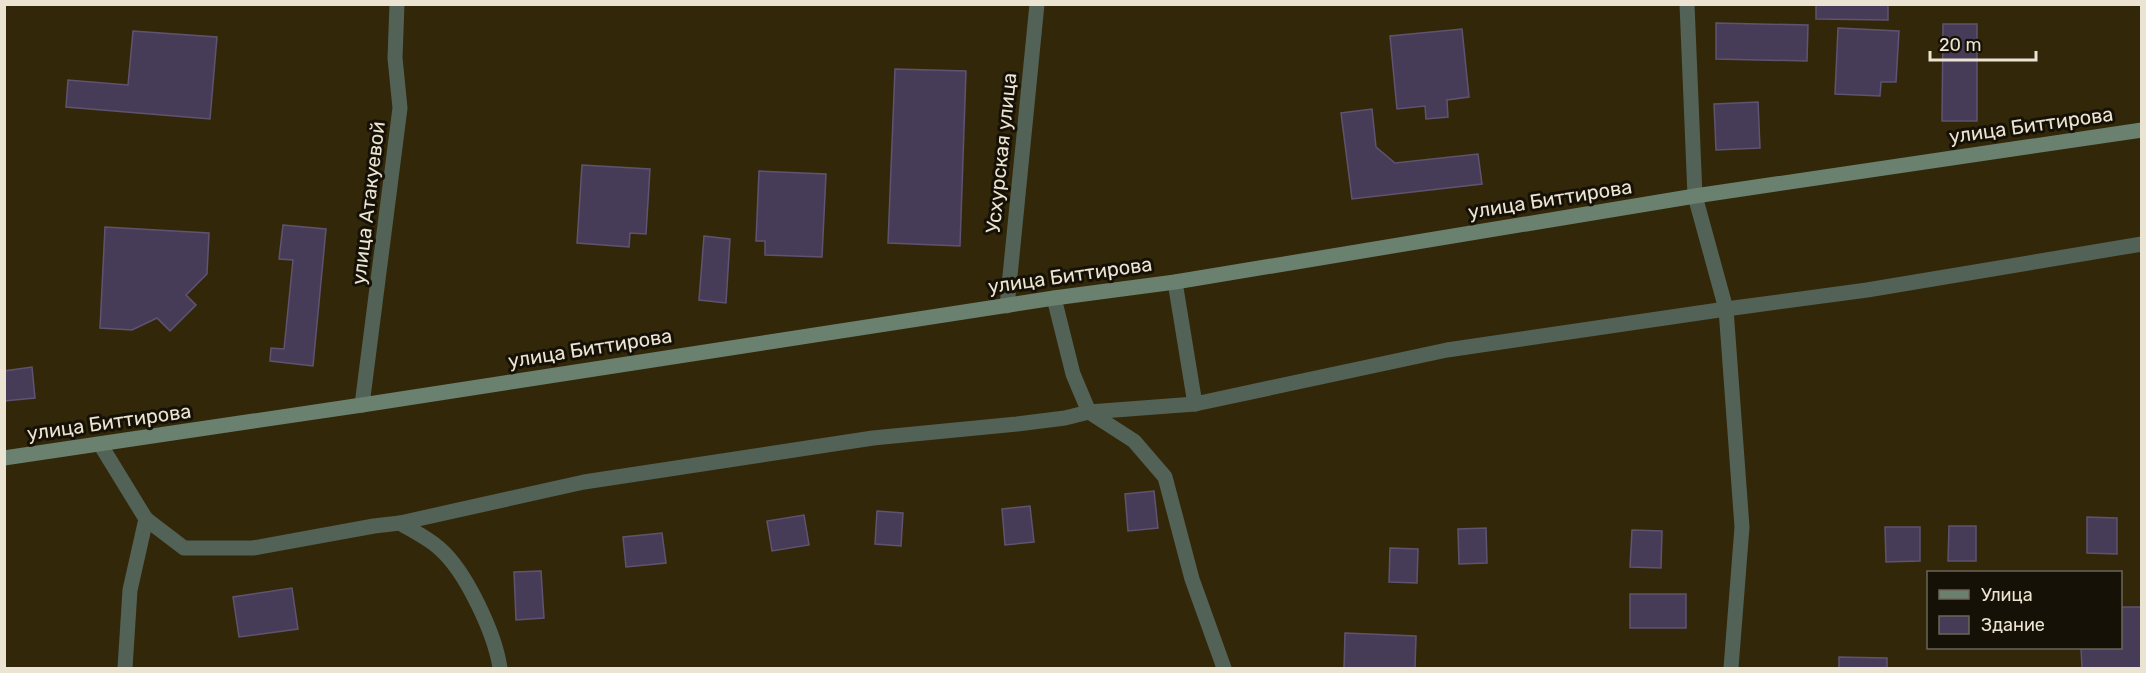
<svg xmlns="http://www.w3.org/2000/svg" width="2146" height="673" viewBox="0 0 2146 673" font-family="Rubik,sans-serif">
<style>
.building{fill:#473c57;stroke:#5f5370;stroke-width:1.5}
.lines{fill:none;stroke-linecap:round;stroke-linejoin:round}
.lane{stroke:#536256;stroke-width:15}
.street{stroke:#536256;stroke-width:15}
.secondary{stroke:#6a816f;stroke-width:15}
.labels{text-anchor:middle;stroke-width:6;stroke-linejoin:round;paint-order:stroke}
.street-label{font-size:20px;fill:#ece4d3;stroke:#161106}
</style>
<rect width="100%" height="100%" fill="#332709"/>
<g class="building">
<polygon points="1816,4 1888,4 1888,20 1816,19"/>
<polygon points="1716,23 1808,25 1807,61 1716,59"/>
<polygon points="1943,24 1977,24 1977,121 1942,121"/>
<polygon points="1838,28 1899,31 1896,82 1881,82 1880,96 1835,94"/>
<polygon points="1462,29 1469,97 1447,100 1448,117 1426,119 1425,106 1397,109 1390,36"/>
<polygon points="133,31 217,37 210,119 66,107 68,80 128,85"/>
<polygon points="895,69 966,71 960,246 888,243"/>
<polygon points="1758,102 1760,148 1716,150 1714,104"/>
<polygon points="1372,109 1376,147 1395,163 1478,154 1482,184 1352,199 1341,113"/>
<polygon points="582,165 650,169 646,234 630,233 629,247 577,243"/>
<polygon points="759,171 826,174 822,257 765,255 765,241 756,241"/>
<polygon points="283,225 326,229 313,366 270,361 271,348 284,349 293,260 279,259"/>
<polygon points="105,227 209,233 207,274 186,295 196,305 170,331 157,318 132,330 100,328"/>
<polygon points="704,236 730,239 726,303 699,300"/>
<polygon points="32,367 35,398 4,401 4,371"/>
<polygon points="1154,491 1158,528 1128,531 1125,494"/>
<polygon points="1030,506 1034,542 1005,545 1002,509"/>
<polygon points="877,511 903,513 901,546 875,544"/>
<polygon points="804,515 809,545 772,551 767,521"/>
<polygon points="2087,517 2117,518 2117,554 2087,553"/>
<polygon points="1949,526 1976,526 1976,561 1948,561"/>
<polygon points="1885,527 1920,527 1920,561 1886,562"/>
<polygon points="1486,528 1487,563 1459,564 1458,529"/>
<polygon points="1632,530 1662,531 1661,568 1630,567"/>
<polygon points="662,533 666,563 626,567 623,537"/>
<polygon points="1390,548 1418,549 1417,583 1389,582"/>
<polygon points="541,571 544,618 516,620 514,572"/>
<polygon points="292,588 298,629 239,637 233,597"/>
<rect x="1630" y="594" width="56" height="34"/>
<polygon points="2120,607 2142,607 2142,668 2082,668 2081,648 2120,648"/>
<polygon points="1345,633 1416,636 1415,668 1344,668"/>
<polygon points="1839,657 1887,658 1887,668 1839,668"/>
</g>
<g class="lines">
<g class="lane">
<polyline points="1175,282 1195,404"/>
<polyline points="1054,298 1073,374 1089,412 1134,441 1165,477 1192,579 1224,668"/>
<polyline points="100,444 146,519 130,590 125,668"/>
<polyline points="146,519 184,548 253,548 374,526 400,523 584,482 873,438 1017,424 1065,418 1089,412 1195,404 1447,350 1726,309 1695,196"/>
<path d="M400,523C413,531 428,538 439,548C466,571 495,634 500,668"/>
<polyline points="1731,668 1742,527 1726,309 1867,290 2142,244"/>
</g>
<g class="street">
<polyline points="1687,4 1695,196"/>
<polyline points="1007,306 1037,4"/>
<polyline points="362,405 400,108 395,58 397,4"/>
</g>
<polyline class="secondary" points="4,458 362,405 1054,298 1175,282 1695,196 2142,130"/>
</g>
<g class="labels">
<g class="street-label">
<text transform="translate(2031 125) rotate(-8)" y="7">улица Биттирова</text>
<text transform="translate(1001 153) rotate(-84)" y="7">Усхурская улица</text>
<text transform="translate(1550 199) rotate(-9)" y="7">улица Биттирова</text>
<text transform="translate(368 203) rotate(-83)" y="7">улица Атакуевой</text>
<text transform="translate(1070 275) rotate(-8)" y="7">улица Биттирова</text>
<text transform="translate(590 348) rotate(-9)" y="7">улица Биттирова</text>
<text transform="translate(109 422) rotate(-8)" y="7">улица Биттирова</text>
</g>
</g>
<rect width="2146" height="673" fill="none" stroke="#ece4d3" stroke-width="12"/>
<rect x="1927" y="571" width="195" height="78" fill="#161106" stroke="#6c6558" stroke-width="1.5"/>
<rect x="1939" y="590" width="30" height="9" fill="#6a816f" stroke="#6c6558" stroke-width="1.5"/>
<text x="1981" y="601" font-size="18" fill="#ece4d3">Улица</text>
<rect x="1939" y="616" width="30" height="18" fill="#473c57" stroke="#6c6558" stroke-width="1.5"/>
<text x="1981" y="631" font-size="18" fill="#ece4d3">Здание</text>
<path d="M1930 51v9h106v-9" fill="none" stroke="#ece4d3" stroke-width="3"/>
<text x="1939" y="51" font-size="18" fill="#ece4d3" stroke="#161106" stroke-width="4.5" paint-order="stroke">20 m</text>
</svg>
